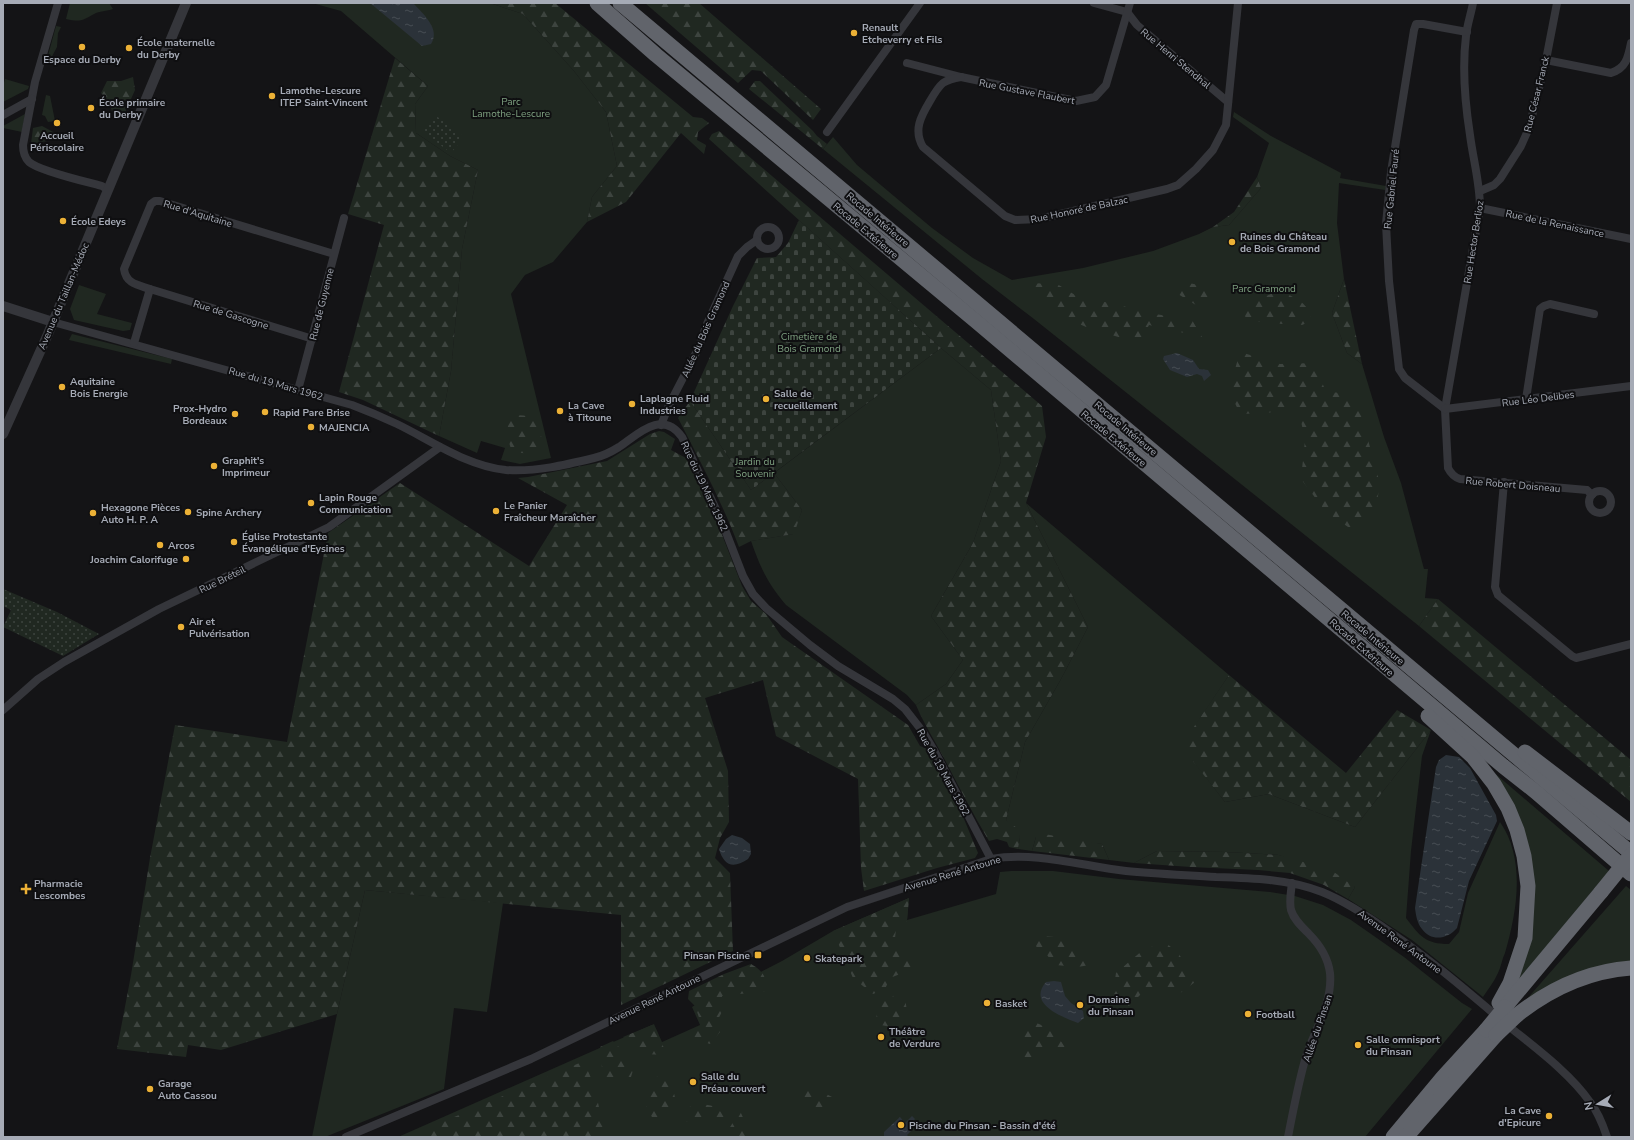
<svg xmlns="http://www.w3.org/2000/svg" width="1634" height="1140" viewBox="0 0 1634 1140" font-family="'Nunito Sans',sans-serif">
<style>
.green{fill:#202821}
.forest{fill:url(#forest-firs)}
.cemetery{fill:url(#cemetery-stones)}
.garden{fill:url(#garden-dots)}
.water{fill:url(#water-ripples)}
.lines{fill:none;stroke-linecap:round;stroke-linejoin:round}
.minor{stroke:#35363b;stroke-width:8}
.tertiary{stroke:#35363b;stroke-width:10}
.motorway{stroke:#61646b;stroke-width:15}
.motorway-bridge{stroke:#61646b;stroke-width:15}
.poi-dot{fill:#ecb136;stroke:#0f0f11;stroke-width:1.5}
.labels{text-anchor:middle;stroke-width:4;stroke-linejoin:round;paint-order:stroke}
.poi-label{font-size:10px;font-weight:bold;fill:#a6abb6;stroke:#0f0f11;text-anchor:start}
.street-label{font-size:10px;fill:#a6abb6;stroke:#0f0f11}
.park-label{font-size:10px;fill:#7ea080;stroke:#0f0f11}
</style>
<defs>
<pattern id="forest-firs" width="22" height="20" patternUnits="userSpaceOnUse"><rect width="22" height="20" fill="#202821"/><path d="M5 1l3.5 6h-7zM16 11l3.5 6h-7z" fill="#3d443f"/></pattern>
<pattern id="cemetery-stones" width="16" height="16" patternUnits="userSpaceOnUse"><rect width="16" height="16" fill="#202821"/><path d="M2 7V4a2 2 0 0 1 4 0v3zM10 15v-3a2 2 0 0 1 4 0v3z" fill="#3d443f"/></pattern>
<pattern id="garden-dots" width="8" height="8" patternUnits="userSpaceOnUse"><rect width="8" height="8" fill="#202821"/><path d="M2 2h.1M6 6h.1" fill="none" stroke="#3d443f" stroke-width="1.8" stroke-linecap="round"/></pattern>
<pattern id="water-ripples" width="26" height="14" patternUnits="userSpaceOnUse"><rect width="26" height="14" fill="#2b3239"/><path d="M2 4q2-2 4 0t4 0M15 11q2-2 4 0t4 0" fill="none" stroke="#474d53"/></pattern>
</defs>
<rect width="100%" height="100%" fill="#141416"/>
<g class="green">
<path d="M70,3H109L113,9C107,11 99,11 94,14C82,21 80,22 66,19Z"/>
<polygon points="312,3 490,3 523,14 574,71 606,112 617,166 592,197 587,222 553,262 525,275 511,294 551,458 520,464 501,460 505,448 481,441 477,453 439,436 451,371 462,249 478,170 450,156 416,133 415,104 428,86 341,11"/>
<polygon points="56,26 61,27 58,33 57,47 48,64 46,63"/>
<polygon points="5,79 29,86 28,89 3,102 3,86"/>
<polygon points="46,95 50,96 55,121 48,122 45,116 42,115"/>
<polygon points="1234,112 1271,136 1341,173 1340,178 1386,186 1385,190 1339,183 1337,223 1344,279 1332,313 1347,353 1362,364 1384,437 1401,483 1424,569 1428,569 1425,598 1438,599 1419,626 1034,319 982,279 823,149 833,137 857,165 932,228 973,258 1012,280 1083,268 1153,251 1199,234 1213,227 1229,225 1261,188 1257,177 1269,143 1233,117"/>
<polygon points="25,114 22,132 3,128 3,126"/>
<polygon points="79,285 106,294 97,314 132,323 130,330 123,331 74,320 70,309"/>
<polygon points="72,334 172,359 171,364 69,340"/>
<path d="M941,348L991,390L1001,461L973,543L931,616L963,660L946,684L916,705L907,695L786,605C767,582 761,569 751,541L793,534L802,510L774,473Z"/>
<path d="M1026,503L1229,675L1182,746L1225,802L1269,794L1355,827L1431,730L1422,756L1411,851L1406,918C1420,936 1425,944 1449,944L1459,932L1468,893L1500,822C1526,859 1517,912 1505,953C1502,959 1501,967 1498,973C1494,982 1488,989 1483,997L1412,940L1348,899L1355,887L1279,855L1224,852L1157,851L1134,863L1109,860L1102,844L1036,837L1032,851L1018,849L1020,837L1006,820L1025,742L1061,679L1088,627Z"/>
<polygon points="1491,770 1609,871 1515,985 1533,890"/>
<polygon points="1011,871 1053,871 1119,879 1270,892 1295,896 1323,905 1351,920 1404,957 1462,1003 1472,1009 1365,1137 398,1137 654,1024 662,1042 700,1025 692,1007 714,993 747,979 782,961 833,931 909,898 907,920 996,894 1000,872"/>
<polygon points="1626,886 1631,890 1631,961 1611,964 1526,1000"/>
<polygon points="365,890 503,903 487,1012 454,1008 444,1089 325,1137 312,1137 337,1014"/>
</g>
<g class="forest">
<polygon points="490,3 555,3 693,117 702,118 709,123 698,132 697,140 706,145 704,154 681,133 626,202 587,222 592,197 617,166 606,112 574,71 523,14"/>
<polygon points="645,3 699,3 821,109 813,120 761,71 752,70 738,83"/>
<polygon points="395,58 428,86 415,104 416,133 450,156 478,170 462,249 451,371 439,436 363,400 339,392 384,225 348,214"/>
<polygon points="133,77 135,90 123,117 115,119 109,103 101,93 107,81 121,81"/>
<polygon points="755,81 760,81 813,131 817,136 827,144 823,149 749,89"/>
<polygon points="42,126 55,133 58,139 31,144 33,128"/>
<path d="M719,131L1042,406L1046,437L1026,503L1088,627L1061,679L1025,742L1006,820L1017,828L1020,837L1018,849L1009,847L1007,842L997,839L989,841C973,814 959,787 945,760C935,741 924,724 916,705L946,684L963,660L931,616L973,543L1001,461L991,390L941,348L709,139L712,134Z"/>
<polygon points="1257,177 1261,188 1229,225 1213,227 1234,212"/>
<polygon points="1344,279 1362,364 1347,353 1332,313"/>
<polygon points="1028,283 1057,284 1080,298 1111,303 1149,313 1192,320 1202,337 1149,325 1139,343 1091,329 1053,313"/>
<polygon points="1189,283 1203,286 1218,297 1204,310 1178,294"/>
<path d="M1279,290C1294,298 1310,302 1311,321L1302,325L1293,322L1281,324L1265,318L1262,322C1254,322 1237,317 1242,304C1246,296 1255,298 1261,297C1267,296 1273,293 1279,290Z"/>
<polygon points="1240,352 1280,364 1314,363 1326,392 1346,393 1361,414 1380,484 1375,513 1354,531 1326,512 1301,479 1305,440 1298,407 1267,413 1240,414 1229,390"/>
<path d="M690,401L751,490L774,473L802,510L794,534L751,541L739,547C722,502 700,461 678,418Z"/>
<polygon points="516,415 530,416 540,429 543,449 532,454 512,452 507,436 508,423"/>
<polygon points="659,431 664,432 675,439 671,450 686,458 719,527 742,586 751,601 766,614 782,637 908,725 920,746 927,749 964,819 978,853 975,858 937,868 864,891 861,868 858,779 776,736 763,680 705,698 728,771 729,822 720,838 715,858 730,873 733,951 621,1005 621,915 365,890 337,1014 221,1050 188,1045 186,1057 117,1049 131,975 150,858 175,725 287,742 328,533 400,483 529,566 567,505 518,478 528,477 607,461 650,434"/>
<polygon points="1438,599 1631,760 1631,802 1419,626"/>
<polygon points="1229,675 1346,773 1397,710 1431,730 1355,827 1269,794 1225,802 1181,746"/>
<polygon points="1044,834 1102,844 1109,860 1032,851 1036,837"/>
<polygon points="1157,851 1224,852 1279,855 1331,870 1355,887 1348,899 1324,885 1290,873 1258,870 1191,867 1134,863"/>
<polygon points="909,898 907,921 896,929 894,947 898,952 906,952 913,961 910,970 890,978 885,989 873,994 853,978 833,931"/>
<polygon points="1038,936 1055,937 1097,964 1077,967 1056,965 1044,952 1030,942"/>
<polygon points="1165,942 1179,954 1195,982 1175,997 1161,986 1142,993 1129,1006 1113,993 1116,973 1143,950"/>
<path d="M751,964C763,971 767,977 766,991L722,996L723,1010L717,1021L720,1032L710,1044L683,1035L702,1026L695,1006L688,999L689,991L724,974Z"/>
<path d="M885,992L893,995L894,1001L900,998H905C908,1016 909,1025 892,1035L891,1027L876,1024L878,998Z"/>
<path d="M1023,1020C1042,1021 1054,1033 1066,1047L1048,1049L1040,1061L1023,1059Z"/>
<polygon points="652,1025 664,1048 666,1055 644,1054 623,1037"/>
<polygon points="613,1041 635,1064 630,1080 603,1078 600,1047"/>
<polygon points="584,1061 595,1088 605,1137 428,1137 424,1130"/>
<path d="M659,1075C672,1086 678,1094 674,1111L654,1120L646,1108L649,1084Z"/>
<polygon points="811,1086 832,1097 824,1108 812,1114 808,1102 794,1098 792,1089"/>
<path d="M692,1102L713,1106L727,1116L722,1125C708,1116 699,1120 683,1122Z"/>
<polygon points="740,1111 746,1124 746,1137 724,1137"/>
</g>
<polygon class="cemetery" points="799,220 941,348 751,490 690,401 733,306 757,258 776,257 788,243"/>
<g class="garden">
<polygon points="435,115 464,137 451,153 422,131"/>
<polygon points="3,589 57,612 99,634 63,656 3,627 11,610 3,606"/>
</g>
<g class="water">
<path d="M370,3H413C423,14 441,29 431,44L422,46Z"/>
<polygon points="1177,353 1193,360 1199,369 1208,370 1211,375 1204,381 1202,376 1197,374 1187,377 1170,370 1163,359 1164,356"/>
<path d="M1446,755L1459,757L1470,768L1496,815L1497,821L1469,881L1457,928C1448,939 1431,942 1422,929C1417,923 1416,915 1415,908L1436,767L1439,760Z"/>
<path d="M732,835L742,838L750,844L751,854L748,859C733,869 724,866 719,849L726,839Z"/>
<path d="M1054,981L1061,982L1065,996L1071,1003L1083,1011L1084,1018L1078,1023C1062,1017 1027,1004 1046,982Z"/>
<polygon points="912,1116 915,1119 908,1127 911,1131 907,1135 909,1137 884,1137 884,1132 900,1117 905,1123"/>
</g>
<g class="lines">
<g class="minor">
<path d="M58,3L35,82L23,145C23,151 24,157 29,162C39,171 87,182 102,186L108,190"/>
<polyline points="1094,3 1127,12 1137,25 1228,102"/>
<path d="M1473,3C1471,14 1467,25 1466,36C1462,68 1465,103 1470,135C1473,159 1480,183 1480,208L1445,409L1448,468C1451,474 1454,477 1460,479L1587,490L1592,495"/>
<path d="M1546,60L1611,73C1626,68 1628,58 1631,43"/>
<polyline points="907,63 961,77 1076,101 1095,97 1106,85 1130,3"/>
<path d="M961,77C955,78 949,79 943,83C938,87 934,94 930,101C921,116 913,130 923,147L1005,216L1015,220L1039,219L1167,189L1178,185L1196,169L1213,150L1226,125L1238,3"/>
<polyline points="3,115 32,99"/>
<polyline points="827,132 920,3"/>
<polyline points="1480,191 1494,185 1500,179 1521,146 1529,128 1546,60 1557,3"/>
<polyline points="1480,208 1631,239"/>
<circle cx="768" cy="238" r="11"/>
<polyline points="150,289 313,339"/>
<path d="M53,322L352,405C368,411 382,417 397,424C432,441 467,466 506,470C536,472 565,465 594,458C603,456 611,452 619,447C638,434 662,409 682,437L722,522L743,576L753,594L766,608L810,645L838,666L893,699L905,709L923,732L935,752L991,859"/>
<path d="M134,343L150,289C138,285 126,284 124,269L151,204L155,201H160L334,254"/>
<polyline points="298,390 344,218"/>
<polyline points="1526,399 1540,309 1544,306 1550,304 1594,314"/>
<polyline points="1445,409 1405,378 1399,369 1389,281 1386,224 1391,172 1414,30 1416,24 1423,24 1467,32"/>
<polyline points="1445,409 1631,386"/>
<polyline points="661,425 669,405 698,349 707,324 738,256 747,247 757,240"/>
<polyline points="1504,482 1495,587 1498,595 1572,656 1576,658 1631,644"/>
<circle cx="1600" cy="502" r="11"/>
<polyline points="3,710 38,679 64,662 159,609 329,527 440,447"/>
<path d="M346,1137L531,1059L847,907L991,859C1036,851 1082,866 1126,871C1156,874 1186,875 1216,877C1252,878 1288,879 1322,892C1347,902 1369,917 1390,932C1431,960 1468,992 1506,1024C1534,1047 1569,1072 1590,1102C1598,1112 1603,1125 1607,1137"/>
<path d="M1288,1137C1293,1111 1298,1085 1305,1060C1313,1032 1333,1004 1330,973C1328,958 1320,945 1309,934C1302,927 1294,920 1291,910C1289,901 1291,891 1292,883"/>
</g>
<g class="tertiary">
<polyline points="3,306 53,322"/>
<polyline points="3,434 48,334 186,3"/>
</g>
<g class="motorway">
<polyline points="597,3 656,55 977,322 1503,766 1536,792 1631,874"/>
<polyline points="620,3 1631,853"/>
<polyline points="1428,716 1473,757 1494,784 1508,808 1517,830 1524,856 1528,886 1525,938 1510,983 1499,1003"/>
<polyline points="1525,752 1631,833"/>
<polyline points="1505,1007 1601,892"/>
<path d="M1517,1015C1550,989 1589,971 1631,968"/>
<polyline points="1393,1137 1443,1077 1486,1030"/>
<polyline points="1406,1137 1496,1035"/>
</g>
<g class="motorway-bridge">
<polyline points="1601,892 1631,855"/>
<polyline points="1486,1030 1505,1007"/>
<polyline points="1496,1035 1517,1015"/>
</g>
</g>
<g class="poi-dot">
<circle cx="854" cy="33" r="4"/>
<circle cx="82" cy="47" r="4"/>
<circle cx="129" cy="48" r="4"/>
<circle cx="272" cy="96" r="4"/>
<circle cx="91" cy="108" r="4"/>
<circle cx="57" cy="123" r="4"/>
<circle cx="63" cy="221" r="4"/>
<circle cx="1232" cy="242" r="4"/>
<circle cx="62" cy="387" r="4"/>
<circle cx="766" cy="399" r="4"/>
<circle cx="632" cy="404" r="4"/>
<circle cx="560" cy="411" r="4"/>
<circle cx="265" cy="412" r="4"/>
<circle cx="235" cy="414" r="4"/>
<circle cx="311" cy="427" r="4"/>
<circle cx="214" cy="466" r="4"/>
<circle cx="311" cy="503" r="4"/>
<circle cx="496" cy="511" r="4"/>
<circle cx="188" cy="512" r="4"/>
<circle cx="93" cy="513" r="4"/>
<circle cx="234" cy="542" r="4"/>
<circle cx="160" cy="545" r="4"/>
<circle cx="186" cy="559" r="4"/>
<circle cx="181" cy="627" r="4"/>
<path d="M24 883h4v4h4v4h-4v4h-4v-4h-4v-4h4z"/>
<rect x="754" y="951" width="8" height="8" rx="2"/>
<circle cx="807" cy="958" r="4"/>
<circle cx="987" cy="1003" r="4"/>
<circle cx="1080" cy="1005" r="4"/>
<circle cx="1248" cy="1014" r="4"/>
<circle cx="881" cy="1037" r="4"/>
<circle cx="1358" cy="1045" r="4"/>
<circle cx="693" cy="1082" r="4"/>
<circle cx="150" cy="1089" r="4"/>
<circle cx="1549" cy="1116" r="4"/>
<circle cx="901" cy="1125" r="4"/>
</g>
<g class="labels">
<g class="poi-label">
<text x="862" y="31">Renault<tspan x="862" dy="12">Etcheverry et Fils</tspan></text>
<text x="137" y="46">École maternelle<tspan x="137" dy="12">du Derby</tspan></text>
<text x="82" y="63" text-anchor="middle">Espace du Derby</text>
<text x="280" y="94">Lamothe-Lescure<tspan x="280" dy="12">ITEP Saint-Vincent</tspan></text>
<text x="99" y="106">École primaire<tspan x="99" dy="12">du Derby</tspan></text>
<text x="57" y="139" text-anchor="middle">Accueil<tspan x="57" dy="12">Périscolaire</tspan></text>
<text x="71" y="225">École Edeys</text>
<text x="1240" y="240">Ruines du Château<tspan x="1240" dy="12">de Bois Gramond</tspan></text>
<text x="70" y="385">Aquitaine<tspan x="70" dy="12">Bois Energie</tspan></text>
<text x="774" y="397">Salle de<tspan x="774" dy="12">recueillement</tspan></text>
<text x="640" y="402">Laplagne Fluid<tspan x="640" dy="12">Industries</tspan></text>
<text x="568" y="409">La Cave<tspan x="568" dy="12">à Titoune</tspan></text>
<text x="227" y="412" text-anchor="end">Prox-Hydro<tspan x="227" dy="12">Bordeaux</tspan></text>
<text x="273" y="416">Rapid Pare Brise</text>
<text x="319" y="431">MAJENCIA</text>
<text x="222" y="464">Graphit's<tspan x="222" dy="12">Imprimeur</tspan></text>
<text x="319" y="501">Lapin Rouge<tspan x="319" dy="12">Communication</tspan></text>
<text x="504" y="509">Le Panier<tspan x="504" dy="12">Fraîcheur Maraîcher</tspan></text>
<text x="101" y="511">Hexagone Pièces<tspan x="101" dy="12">Auto H. P. A</tspan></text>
<text x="196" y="516">Spine Archery</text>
<text x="242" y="540">Église Protestante<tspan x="242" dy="12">Évangélique d'Eysines</tspan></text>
<text x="168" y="549">Arcos</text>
<text x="178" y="563" text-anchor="end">Joachim Calorifuge</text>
<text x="189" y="625">Air et<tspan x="189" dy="12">Pulvérisation</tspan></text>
<text x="34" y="887">Pharmacie<tspan x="34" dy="12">Lescombes</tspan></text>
<text x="750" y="959" text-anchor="end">Pinsan Piscine</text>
<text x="815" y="962">Skatepark</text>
<text x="1088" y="1003">Domaine<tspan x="1088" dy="12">du Pinsan</tspan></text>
<text x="995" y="1007">Basket</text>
<text x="1256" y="1018">Football</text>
<text x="889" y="1035">Théâtre<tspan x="889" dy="12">de Verdure</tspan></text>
<text x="1366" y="1043">Salle omnisport<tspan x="1366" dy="12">du Pinsan</tspan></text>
<text x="701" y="1080">Salle du<tspan x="701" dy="12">Préau couvert</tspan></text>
<text x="158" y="1087">Garage<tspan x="158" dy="12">Auto Cassou</tspan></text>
<text x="1541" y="1114" text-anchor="end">La Cave<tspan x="1541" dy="12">d'Epicure</tspan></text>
<text x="909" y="1129">Piscine du Pinsan - Bassin d'été</text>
</g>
<g class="street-label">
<text transform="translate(1176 58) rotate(40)" y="4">Rue Henri Stendhal</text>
<text transform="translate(1027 91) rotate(11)" y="4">Rue Gustave Flaubert</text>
<text transform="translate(1536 94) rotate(-76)" y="4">Rue César Franck</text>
<text transform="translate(1391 189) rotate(-84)" y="4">Rue Gabriel Fauré</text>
<text transform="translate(1079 209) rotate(-12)" y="4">Rue Honoré de Balzac</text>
<text transform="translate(198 213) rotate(17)" y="4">Rue d'Aquitaine</text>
<text transform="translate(878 219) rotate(40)" y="4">Rocade Intérieure</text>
<text transform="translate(1555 223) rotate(12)" y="4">Rue de la Renaissance</text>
<text transform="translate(866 230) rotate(40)" y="4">Rocade Extérieure</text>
<text transform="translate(1473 242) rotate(-81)" y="4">Rue Hector Berlioz</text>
<text transform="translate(63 296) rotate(-67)" y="4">Avenue du Taillan-Médoc</text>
<text transform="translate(321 304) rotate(-76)" y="4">Rue de Guyenne</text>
<text transform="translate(231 314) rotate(17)" y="4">Rue de Gascogne</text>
<text transform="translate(705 329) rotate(-66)" y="4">Allée du Bois Gramond</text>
<text transform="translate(276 383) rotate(16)" y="4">Rue du 19 Mars 1962</text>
<text transform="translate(1538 398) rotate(-7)" y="4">Rue Léo Delibes</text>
<text transform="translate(1126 428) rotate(40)" y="4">Rocade Intérieure</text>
<text transform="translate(1114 438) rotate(40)" y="4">Rocade Extérieure</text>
<text transform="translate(1513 484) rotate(5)" y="4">Rue Robert Doisneau</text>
<text transform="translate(705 486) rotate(65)" y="4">Rue du 19 Mars 1962</text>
<text transform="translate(222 579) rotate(-26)" y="4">Rue Bréteil</text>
<text transform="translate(1373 637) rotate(40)" y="4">Rocade Intérieure</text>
<text transform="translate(1362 647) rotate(41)" y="4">Rocade Extérieure</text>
<text transform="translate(944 772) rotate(61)" y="4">Rue du 19 Mars 1962</text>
<text transform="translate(952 873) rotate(-17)" y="4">Avenue René Antoune</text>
<text transform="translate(1400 941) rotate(36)" y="4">Avenue René Antoune</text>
<text transform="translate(654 999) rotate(-26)" y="4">Avenue René Antoune</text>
<text transform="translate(1317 1028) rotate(-71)" y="4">Allée du Pinsan</text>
</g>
<g class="park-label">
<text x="511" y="105">Parc<tspan x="511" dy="12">Lamothe-Lescure</tspan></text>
<text x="1264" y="292">Parc Gramond</text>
<text x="809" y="340">Cimetière de<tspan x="809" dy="12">Bois Gramond</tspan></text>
<text x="755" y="465">Jardin du<tspan x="755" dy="12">Souvenir</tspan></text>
</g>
</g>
<rect width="1634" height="1140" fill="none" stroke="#a6abb6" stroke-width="8"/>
<g transform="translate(1598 1104) rotate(259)" stroke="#0f0f11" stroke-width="3" paint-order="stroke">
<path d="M0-3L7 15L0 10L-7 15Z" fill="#a6abb6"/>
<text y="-6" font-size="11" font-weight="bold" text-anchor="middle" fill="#a6abb6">N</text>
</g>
</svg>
